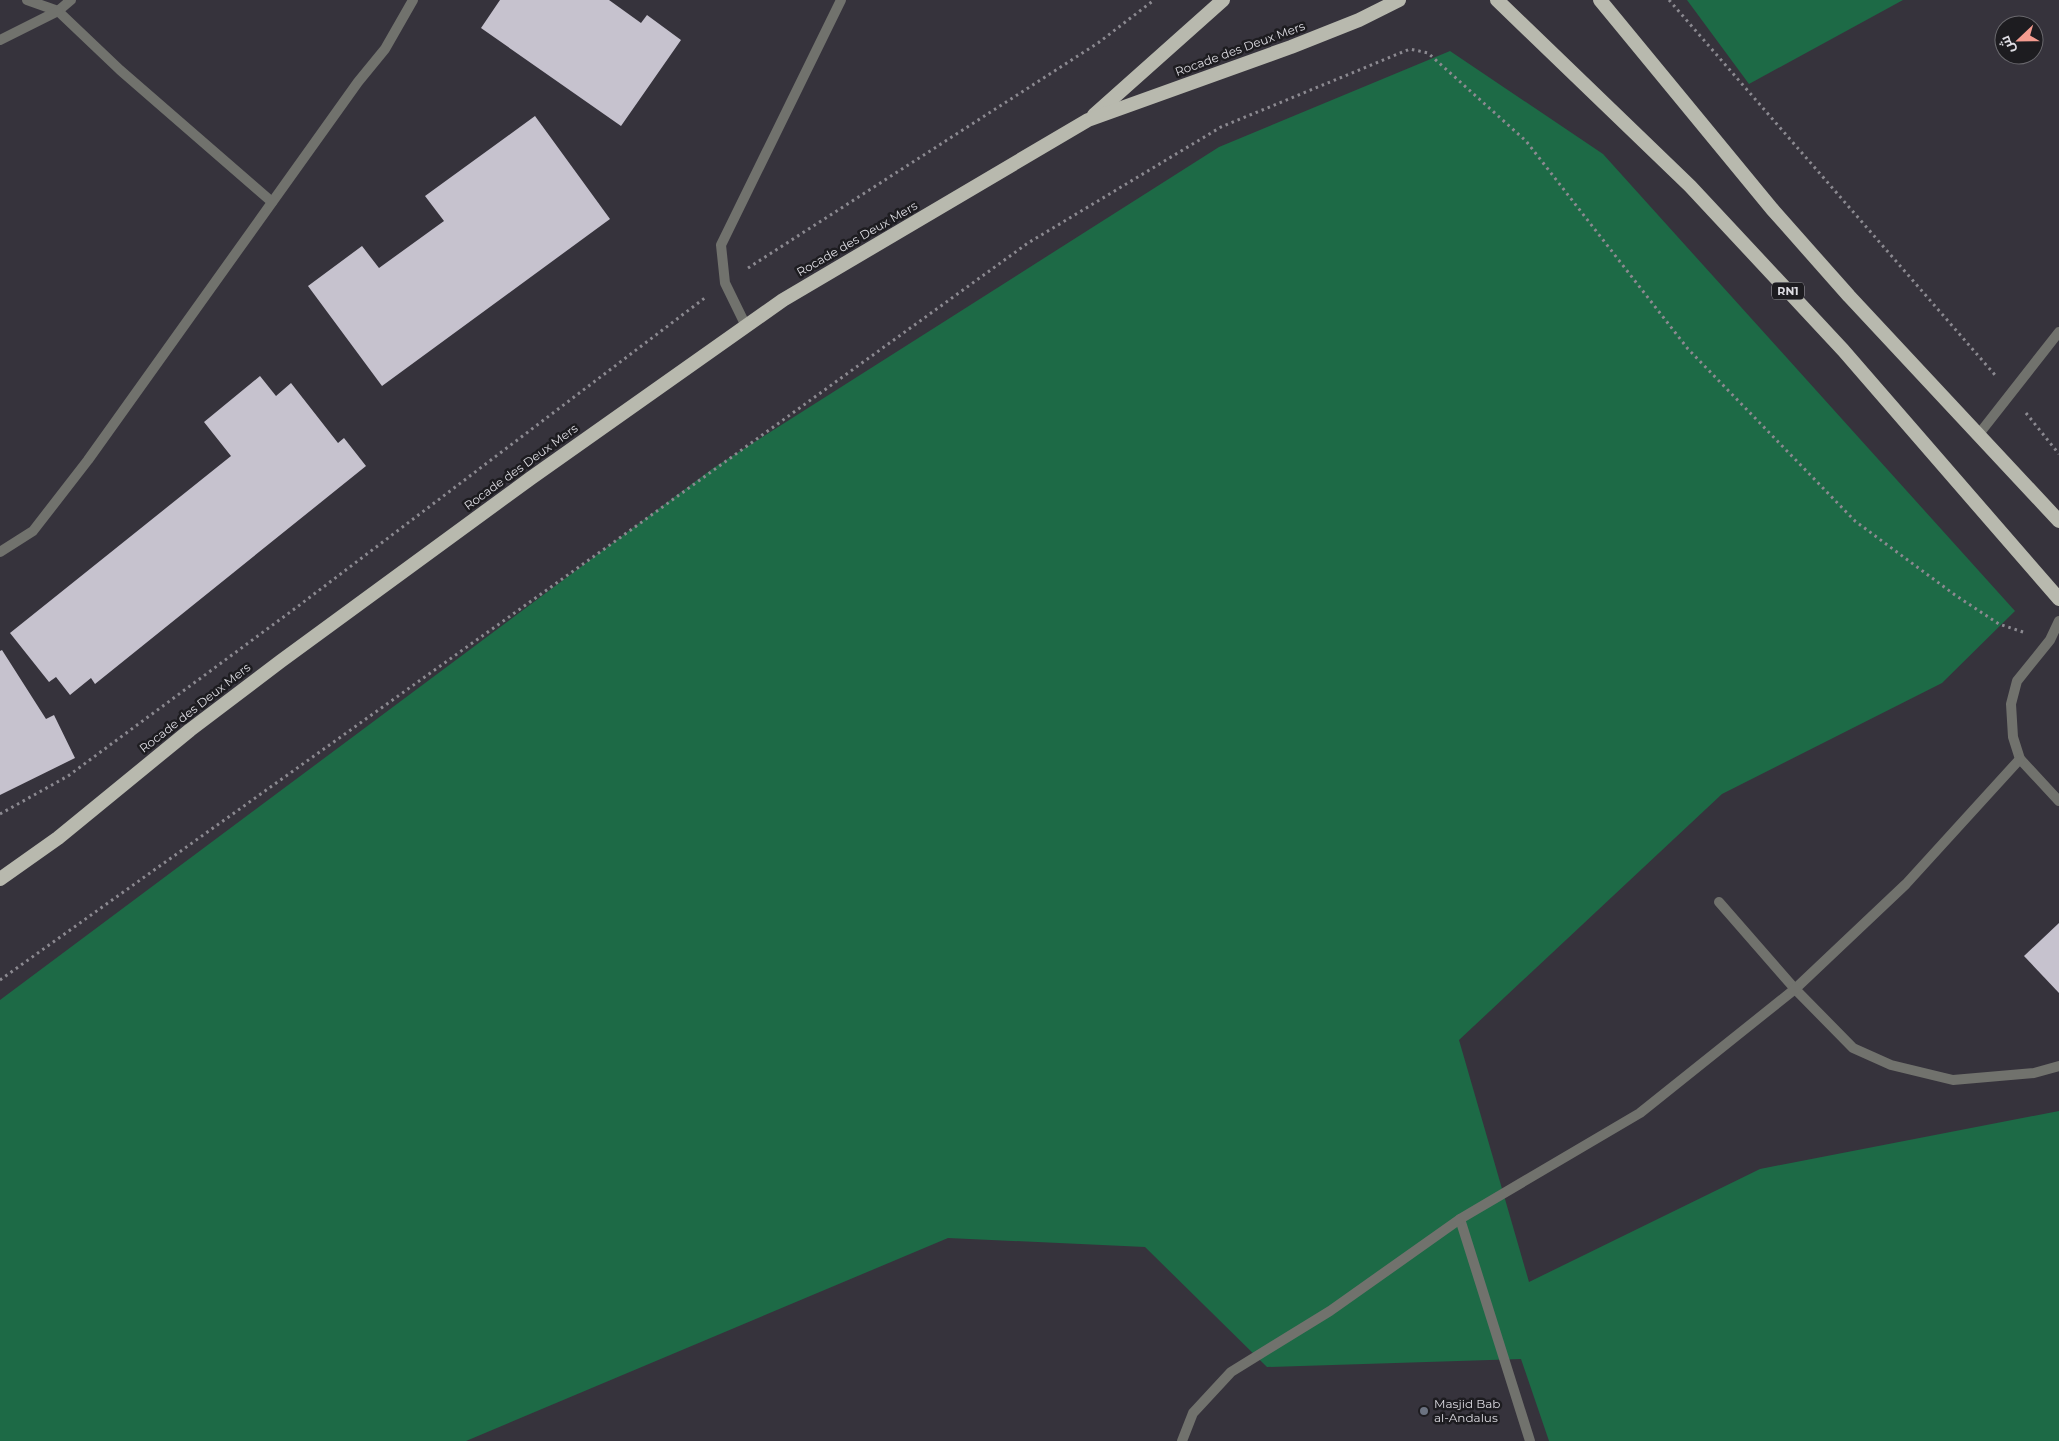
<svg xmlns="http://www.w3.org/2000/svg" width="2059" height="1441" viewBox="0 0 2059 1441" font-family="Montserrat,Cairo,sans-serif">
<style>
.green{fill:#1d6a46}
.building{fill:#c6c2ce}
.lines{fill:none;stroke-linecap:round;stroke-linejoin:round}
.path{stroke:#8c8a91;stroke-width:3;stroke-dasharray:2.5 4;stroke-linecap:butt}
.service{stroke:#71726d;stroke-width:10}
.minor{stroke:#71726d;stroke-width:10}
.trunk{stroke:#b8b9ae;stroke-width:14}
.worship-dot{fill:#6b7280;stroke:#1d1c20;stroke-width:2}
.labels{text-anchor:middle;stroke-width:5;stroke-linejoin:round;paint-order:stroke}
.shield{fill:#1d1c20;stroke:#a3a2a7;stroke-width:1}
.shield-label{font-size:11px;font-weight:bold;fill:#dcdbe1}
.street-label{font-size:12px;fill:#dcdbe1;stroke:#1d1c20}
.poi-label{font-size:12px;fill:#dcdbe1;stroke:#1d1c20;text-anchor:start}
</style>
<rect width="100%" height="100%" fill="#36333c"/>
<g class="green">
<polygon points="1687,0 1903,0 1749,84"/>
<polygon points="1450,51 1603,154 2015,611 1942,683 1722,794 1459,1040 1529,1282 1760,1169 2059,1111 2059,1441 1549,1441 1521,1359 1267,1367 1145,1247 948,1238 466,1441 0,1441 0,1000 712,469 1219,147"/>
</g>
<g class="building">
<polygon points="500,0 609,0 641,23 647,15 681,40 621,126 481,28"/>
<polygon points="535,116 610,219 382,386 308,286 362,246 379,268 444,221 425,196"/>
<polygon points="260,376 276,396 291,383 338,443 344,438 366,466 95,684 91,678 70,695 56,677 49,682 10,633 231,456 204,422"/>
<polygon points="2,650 46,719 54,715 75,758 0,795 0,651"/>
<polygon points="2059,923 2059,993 2024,956"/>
</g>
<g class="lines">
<g class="path">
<polyline points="1669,0 1995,375"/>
<polyline points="748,268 1098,43 1154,0"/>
<polyline points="2026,413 2059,454"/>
<polyline points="0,814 68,776 297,607 706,297"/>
<polyline points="0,980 621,537 1028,243 1221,127 1410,49 1428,53 1526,141 1688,349 1855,521 1955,595 1999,624 2026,633"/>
</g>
<g class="service">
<polyline points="27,0 58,11"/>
<polyline points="71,0 58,11 120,70 272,202"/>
<polyline points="0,40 58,11"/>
<polyline points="746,326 725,283 721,245 841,0"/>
<polyline points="0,552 33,531 88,460 358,82 385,49 413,0"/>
<polyline points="2059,621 2050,640 2017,681 2011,704 2013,737 2020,759 2059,801"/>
<polyline points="1719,902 1795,989 1853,1048 1891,1065 1953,1080 2034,1073 2059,1066"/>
<polyline points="1460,1219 1530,1441"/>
<polyline points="1182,1441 1193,1413 1231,1372 1330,1311 1460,1219 1640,1113 1795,989 1906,884 2020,759"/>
</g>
<polyline class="minor" points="1979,434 2059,332"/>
<g class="trunk">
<polyline points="1497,0 1690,186 1843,350 2059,599"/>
<polyline points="1600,0 1772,209 1849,296 2059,521"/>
<polyline points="1094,115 1223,0"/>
<polyline points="0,879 58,838 190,730 281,661 531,478 783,300 1088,120 1291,47 1359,20 1399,0"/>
</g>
</g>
<circle class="worship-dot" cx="1424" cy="1411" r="5"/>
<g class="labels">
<rect class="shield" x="1772" y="282.5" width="32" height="17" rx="4"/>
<g class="shield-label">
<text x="1788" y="295">RN1</text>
</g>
<g class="street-label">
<text transform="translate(1240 49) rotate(-20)" y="4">Rocade des Deux Mers</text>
<text transform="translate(857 239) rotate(-30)" y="4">Rocade des Deux Mers</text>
<text transform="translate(521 467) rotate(-36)" y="4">Rocade des Deux Mers</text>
<text transform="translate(195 708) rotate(-38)" y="4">Rocade des Deux Mers</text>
</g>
<g class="poi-label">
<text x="1434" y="1408">Masjid Bab<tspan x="1434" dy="14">al-Andalus</tspan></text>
</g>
</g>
<g transform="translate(2019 40) rotate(248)"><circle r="24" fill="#1d1c20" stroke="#69686d"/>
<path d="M0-4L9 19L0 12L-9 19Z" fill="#f59c90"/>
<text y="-8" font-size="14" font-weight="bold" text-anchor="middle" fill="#dcdbe1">ش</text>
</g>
</svg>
